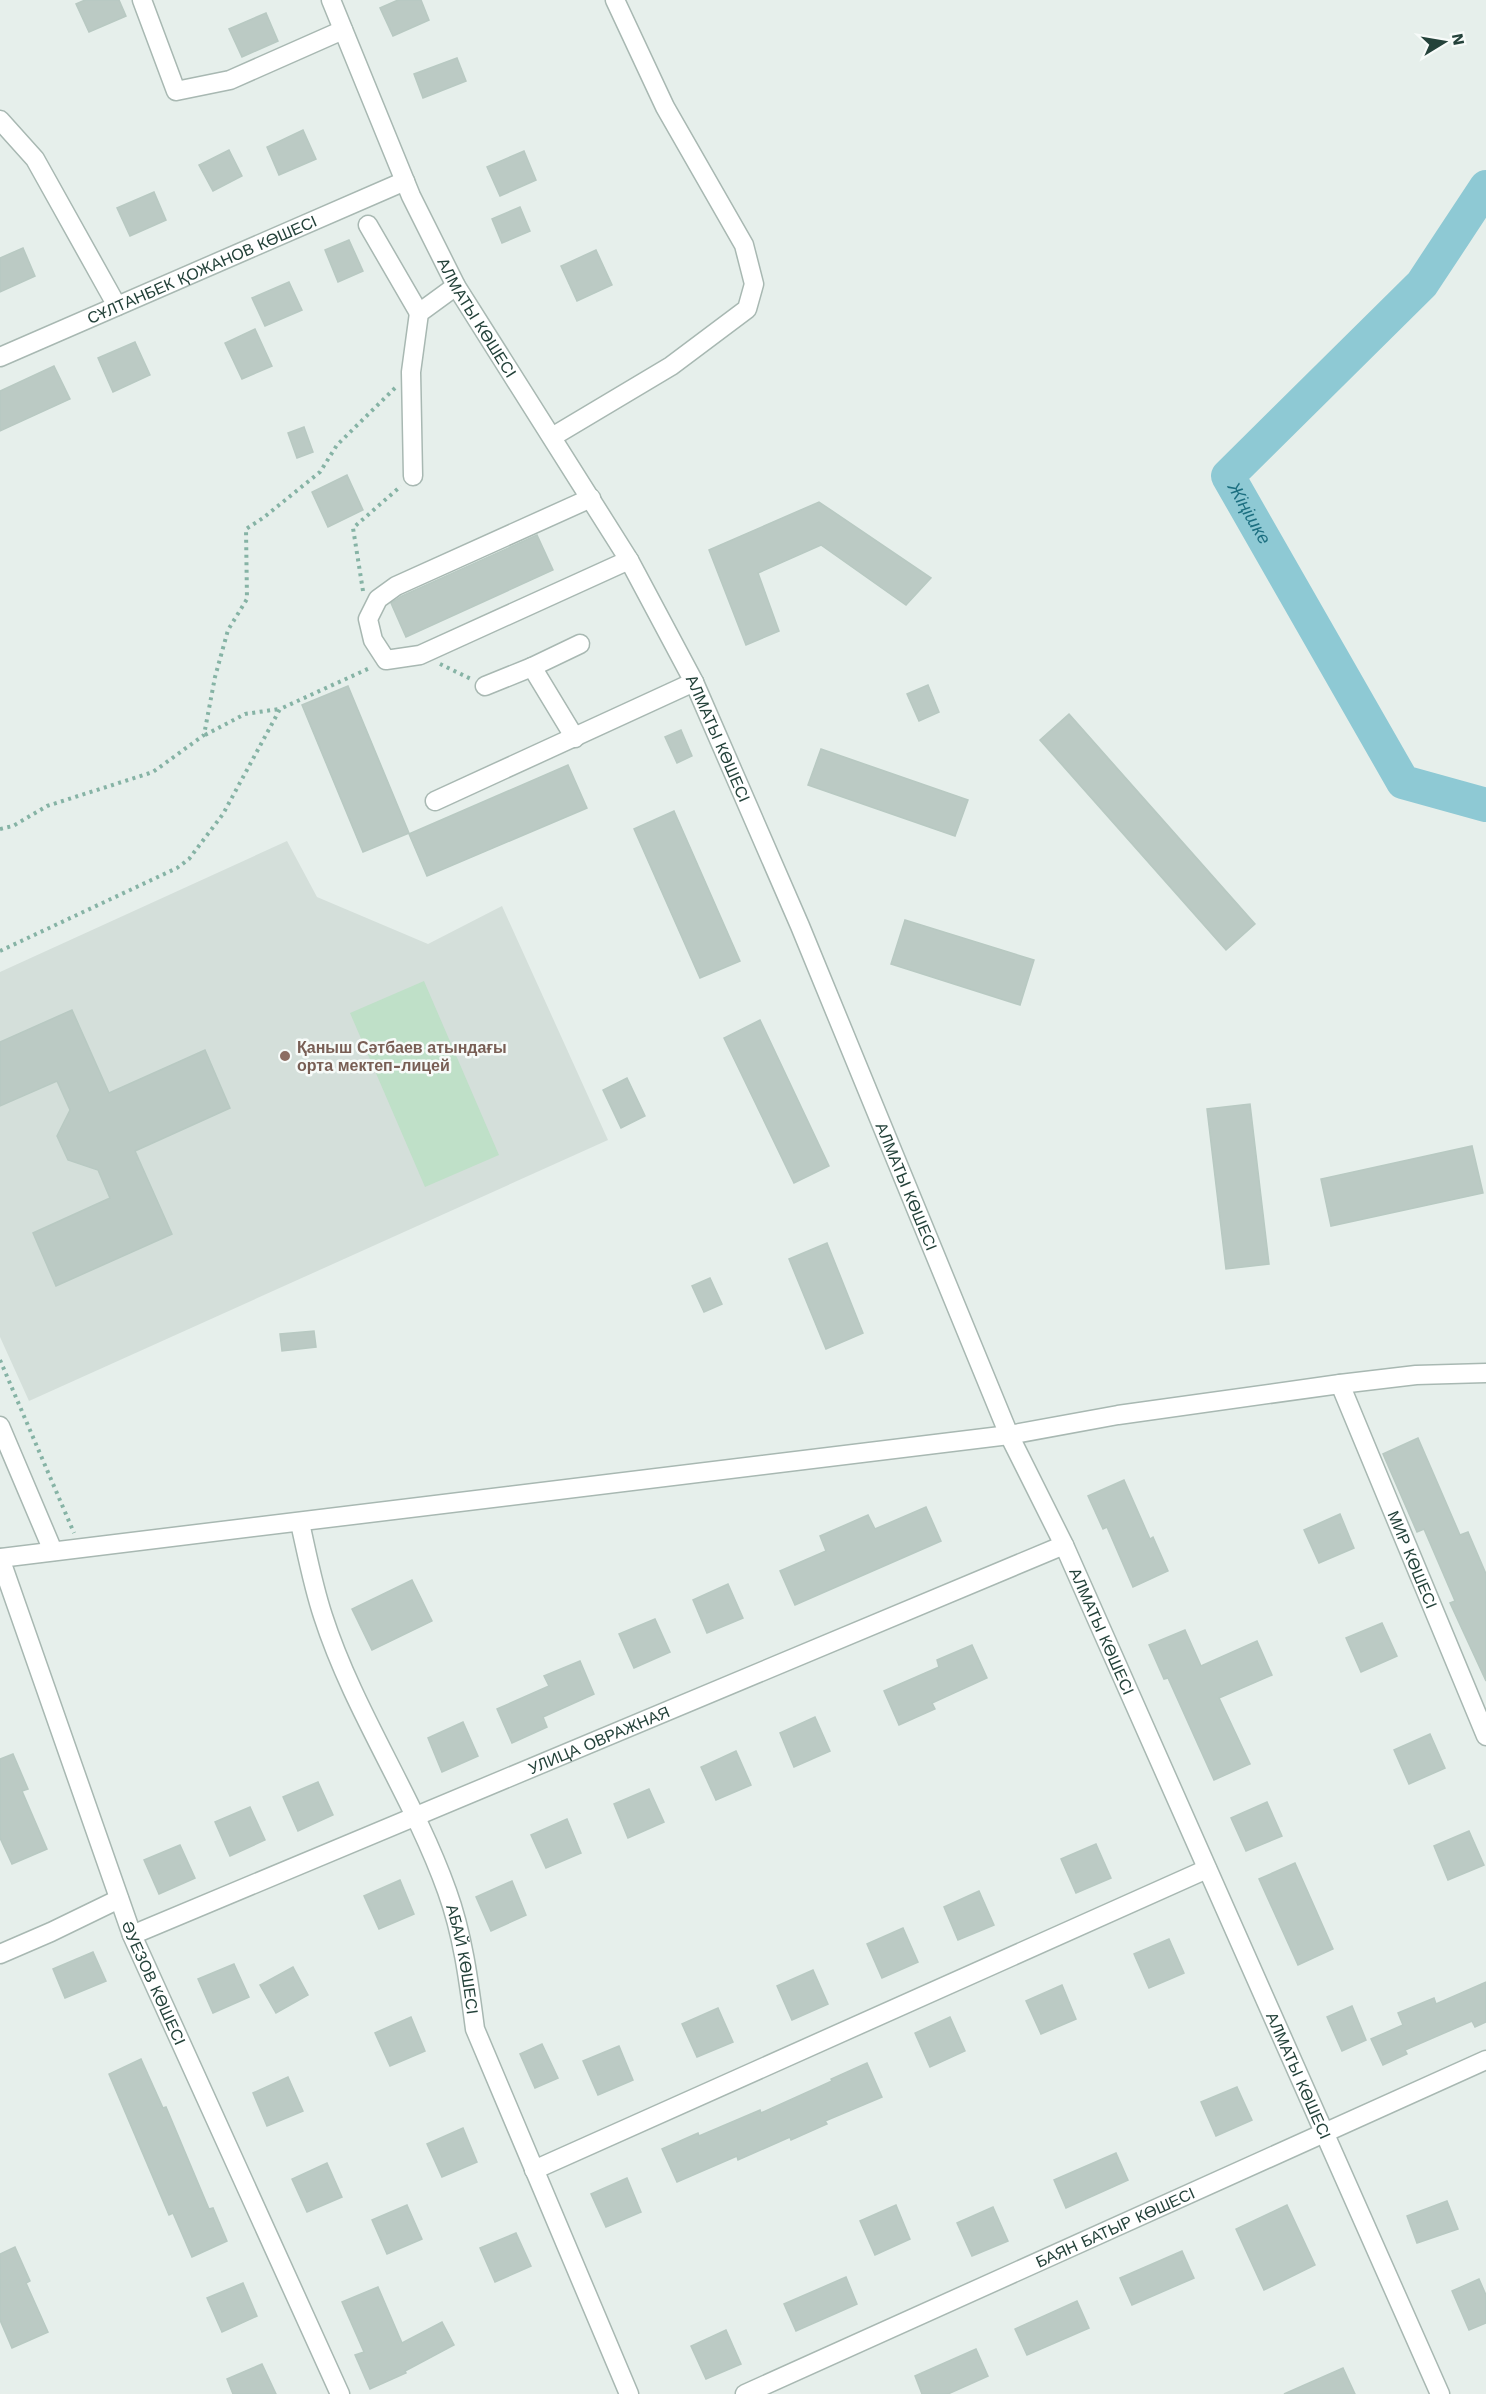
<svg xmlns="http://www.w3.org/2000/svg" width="1486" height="2394" viewBox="0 0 1486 2394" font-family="'Work Sans',sans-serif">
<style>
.built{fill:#d4dfda}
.green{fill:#bfe0c8}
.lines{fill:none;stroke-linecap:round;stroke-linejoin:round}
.river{stroke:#8ec9d4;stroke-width:34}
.building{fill:#bbcac4;stroke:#b8c9c2;stroke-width:1.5}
.minor-casing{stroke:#a8b8b2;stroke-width:21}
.path{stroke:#86b3a5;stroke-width:4;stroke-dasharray:3 4.5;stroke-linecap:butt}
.minor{stroke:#fff;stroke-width:18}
.education-dot{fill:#8d6e63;stroke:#f7fbf9;stroke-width:2}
.labels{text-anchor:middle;stroke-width:5;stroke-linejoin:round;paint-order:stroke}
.street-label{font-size:16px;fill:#24423a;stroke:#f7fbf9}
.education-label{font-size:16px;font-weight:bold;fill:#785e54;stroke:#f7fbf9;text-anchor:start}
.water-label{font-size:18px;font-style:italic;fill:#1c6f80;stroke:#f7fbf9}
</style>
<rect width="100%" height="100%" fill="#e6efeb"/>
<polygon class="built" points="287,841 317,897 428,944 502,906 608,1140 29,1401 0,1337 0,972"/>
<polygon class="green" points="424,981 499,1155 425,1187 350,1013"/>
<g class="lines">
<path class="river" id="s1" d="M1486,187L1422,284L1228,476L1403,782L1486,805"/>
</g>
<g class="building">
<polygon points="85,0 119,0 126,16 89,32 76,4"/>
<polygon points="398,0 421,0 429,20 393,36 380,8"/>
<polygon points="266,13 278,41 242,57 229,29"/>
<polygon points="457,58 466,81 423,98 414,74"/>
<polygon points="303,130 316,159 279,175 267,147"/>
<polygon points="229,150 242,176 213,191 199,165"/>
<polygon points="524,151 536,180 500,196 487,167"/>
<polygon points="154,192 166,220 130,236 117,208"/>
<polygon points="520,207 530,231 502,243 492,219"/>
<polygon points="349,240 363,271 338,282 325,250"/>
<polygon points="23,248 35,276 0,292 0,258"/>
<polygon points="596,250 612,285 577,301 561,266"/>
<polygon points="289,282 302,310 265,326 252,298"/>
<polygon points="255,329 272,366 242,379 225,343"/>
<polygon points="135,342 150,375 113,392 98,358"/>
<polygon points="54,366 70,399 0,431 0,391"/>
<polygon points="304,427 313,452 297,458 288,433"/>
<polygon points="347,475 363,510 328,527 312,492"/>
<polygon points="819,502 931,578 906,605 821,545 758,573 779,631 746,645 709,550"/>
<polygon points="537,535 553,570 406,637 391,603 402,596"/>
<polygon points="928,685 939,712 919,721 907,694"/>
<polygon points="348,686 409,833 363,852 302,705"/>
<polygon points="1069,714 1255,924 1226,950 1040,740"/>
<polygon points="681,730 692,756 677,763 665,737"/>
<polygon points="821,749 968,800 955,836 808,785"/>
<polygon points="568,765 587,808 427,876 409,834"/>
<polygon points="674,811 740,961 700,978 634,829"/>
<polygon points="905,920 1034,960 1020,1005 891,964"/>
<polygon points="72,1010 109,1093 205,1050 230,1108 135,1151 172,1234 56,1286 33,1233 110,1198 98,1170 68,1160 57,1136 70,1110 57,1081 0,1106 0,1042"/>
<polygon points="760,1020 829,1166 794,1183 724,1038"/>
<polygon points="627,1078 645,1116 621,1128 603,1090"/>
<polygon points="1250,1104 1269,1264 1226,1269 1207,1109"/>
<polygon points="1472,1146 1483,1193 1331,1226 1321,1179"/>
<polygon points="827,1243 863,1333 826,1349 789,1259"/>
<polygon points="710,1278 722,1304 704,1312 692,1286"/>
<polygon points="314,1331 316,1347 282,1351 280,1334"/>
<polygon points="1418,1438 1460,1535 1468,1532 1486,1574 1486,1681 1450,1603 1455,1601 1424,1529 1417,1532 1383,1454"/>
<polygon points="1124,1480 1150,1539 1153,1537 1168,1571 1133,1587 1107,1527 1103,1529 1088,1496"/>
<polygon points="926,1507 941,1541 795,1605 780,1571 826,1551 820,1536 868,1515 875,1529"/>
<polygon points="1340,1514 1354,1548 1319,1563 1304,1530"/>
<polygon points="412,1580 432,1621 372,1650 352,1609"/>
<polygon points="728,1584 743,1618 707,1633 693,1600"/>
<polygon points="655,1619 670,1652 634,1668 619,1634"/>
<polygon points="1382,1623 1397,1656 1361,1672 1346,1638"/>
<polygon points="1185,1630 1201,1666 1257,1641 1272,1675 1219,1698 1250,1764 1214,1780 1168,1678 1164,1679 1149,1645"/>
<polygon points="972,1645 987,1678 932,1703 935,1709 899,1725 884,1691 939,1667 937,1660"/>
<polygon points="580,1661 594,1694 543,1717 547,1727 512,1743 497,1709 549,1686 544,1676"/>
<polygon points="815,1717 830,1751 794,1767 780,1733"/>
<polygon points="463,1722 478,1756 442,1772 428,1738"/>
<polygon points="1430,1734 1445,1768 1409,1784 1394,1750"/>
<polygon points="736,1751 751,1785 716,1800 701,1767"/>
<polygon points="13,1754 28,1789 22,1791 47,1849 12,1864 0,1838 0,1759"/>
<polygon points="318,1782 333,1815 298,1831 283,1797"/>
<polygon points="649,1789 664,1822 628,1838 614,1804"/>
<polygon points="1267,1802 1282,1836 1246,1851 1231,1818"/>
<polygon points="250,1807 265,1840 230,1856 215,1822"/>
<polygon points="567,1819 581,1853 546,1868 531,1835"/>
<polygon points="1469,1831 1484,1865 1448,1880 1434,1846"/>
<polygon points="1096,1844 1111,1878 1076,1893 1061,1859"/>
<polygon points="180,1845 195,1878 159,1894 144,1860"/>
<polygon points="1295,1863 1333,1949 1298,1965 1259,1879"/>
<polygon points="400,1880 414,1914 379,1929 364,1896"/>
<polygon points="512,1881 526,1915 491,1931 476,1897"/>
<polygon points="979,1891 994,1925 958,1940 944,1907"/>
<polygon points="903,1928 918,1962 882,1978 867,1944"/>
<polygon points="1169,1939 1184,1973 1149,1988 1134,1954"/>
<polygon points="93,1952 106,1981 65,1998 53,1969"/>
<polygon points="234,1964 249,1997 213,2013 198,1979"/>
<polygon points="293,1967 308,1995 276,2013 260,1985"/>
<polygon points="813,1970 828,2004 792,2020 777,1986"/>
<polygon points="1486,1982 1486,2022 1475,2027 1472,2021 1405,2050 1407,2054 1383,2065 1371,2039 1403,2025 1398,2013 1434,1998 1436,2004"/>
<polygon points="1062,1985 1076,2019 1041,2034 1026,2001"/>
<polygon points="1352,2006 1366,2040 1342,2051 1327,2017"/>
<polygon points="718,2008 733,2042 697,2057 682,2024"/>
<polygon points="411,2017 425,2051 390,2066 375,2033"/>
<polygon points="950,2017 965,2051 930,2067 915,2033"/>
<polygon points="542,2044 558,2078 535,2088 520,2054"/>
<polygon points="619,2046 633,2080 598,2095 583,2061"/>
<polygon points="141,2059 163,2108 166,2107 209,2209 213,2208 227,2241 192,2257 173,2213 169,2215 109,2074"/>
<polygon points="867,2063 882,2097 825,2121 827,2124 791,2140 790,2137 738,2160 737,2156 677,2182 662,2149 698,2133 699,2136 760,2110 761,2113 832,2081 831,2079"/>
<polygon points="288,2077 303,2111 267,2126 253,2093"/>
<polygon points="1237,2087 1252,2120 1216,2136 1201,2102"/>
<polygon points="463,2128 477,2162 442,2177 427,2144"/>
<polygon points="1116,2153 1128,2180 1066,2208 1054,2180"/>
<polygon points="327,2163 342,2197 307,2212 292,2179"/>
<polygon points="627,2178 641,2212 606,2227 591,2194"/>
<polygon points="1447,2201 1458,2229 1417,2243 1407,2216"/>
<polygon points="407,2205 422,2239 387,2254 372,2220"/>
<polygon points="896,2205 910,2239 875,2255 860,2221"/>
<polygon points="1287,2205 1315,2265 1264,2290 1236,2229"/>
<polygon points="993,2207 1008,2241 972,2256 957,2223"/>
<polygon points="516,2233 531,2266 495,2282 480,2248"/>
<polygon points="15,2247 30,2281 26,2283 48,2332 12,2348 0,2320 0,2254"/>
<polygon points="1182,2251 1194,2278 1132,2305 1120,2278"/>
<polygon points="846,2277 857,2304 796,2331 784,2304"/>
<polygon points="1479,2279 1486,2295 1486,2323 1469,2330 1452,2291"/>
<polygon points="243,2283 257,2316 222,2332 207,2298"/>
<polygon points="378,2287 402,2343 442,2322 454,2345 405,2371 406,2373 370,2389 355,2355 364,2352 342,2302"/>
<polygon points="1077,2301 1089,2328 1027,2355 1015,2329"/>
<polygon points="726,2330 741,2364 706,2379 691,2346"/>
<polygon points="976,2349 988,2376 948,2394 922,2394 915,2376"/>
<polygon points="262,2364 276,2394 233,2394 227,2379"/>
<polygon points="1343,2368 1355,2394 1284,2394"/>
</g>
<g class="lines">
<defs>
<g id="minor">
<polyline points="142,0 176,91 230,80 343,30"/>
<path id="s2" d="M331,0L411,196L456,286L629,560L694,682L800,926L1009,1435L1064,1545L1440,2394"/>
<polyline points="0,120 35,159 117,306"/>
<polyline points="368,225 419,313"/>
<path id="s3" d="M0,357L405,181"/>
<polyline points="552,437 671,366 747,309 754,284 744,245 665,107 615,0"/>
<polyline points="413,476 411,372 419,313 456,286"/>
<polyline points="591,498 396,586 378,599 368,619 373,640 386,660 420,655 629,560"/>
<polyline points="485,686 532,667"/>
<polyline points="575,738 532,667 580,644"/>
<polyline points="435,801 694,682"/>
<path id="s4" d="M1340,1384L1486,1736"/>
<polyline points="0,1426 53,1551"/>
<path id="s5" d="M300,1523C307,1554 313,1586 323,1616C354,1712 413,1796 447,1891C463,1935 469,1983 475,2029L629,2394"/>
<polyline points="0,1558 1009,1435 1118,1415 1340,1384 1416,1375 1486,1373"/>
<path id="s6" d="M0,1558L132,1935L340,2394"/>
<path id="s7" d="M132,1935L1064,1545"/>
<polyline points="0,1954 51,1932 119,1899"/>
<polyline points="534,2170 1207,1869"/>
<path id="s8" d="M745,2394L1486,2060"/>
</g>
</defs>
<use href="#minor" class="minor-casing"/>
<g class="path">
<polyline points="363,591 353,528 401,486"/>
<polyline points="440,664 471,679"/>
<polyline points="205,735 245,714 279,709"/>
<polyline points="0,829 13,826 47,806 153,772 204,735 215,677 228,630 247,599 246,529 263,518 320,472 337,445 395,388"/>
<polyline points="0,951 177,868 189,859 223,814 280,709 372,667"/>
<polyline points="0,1360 74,1533"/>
</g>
<use href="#minor" class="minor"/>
</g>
<circle class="education-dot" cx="285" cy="1056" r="6"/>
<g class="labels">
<g class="street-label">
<text dy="6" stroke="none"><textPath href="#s3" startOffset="220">СҰЛТАНБЕК ҚОЖАНОВ КӨШЕСІ</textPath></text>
<text dy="6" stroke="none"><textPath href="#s2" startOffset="350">АЛМАТЫ КӨШЕСІ</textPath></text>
<text dy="6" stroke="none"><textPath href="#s2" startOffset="836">АЛМАТЫ КӨШЕСІ</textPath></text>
<text dy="6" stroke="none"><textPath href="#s2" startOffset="1322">АЛМАТЫ КӨШЕСІ</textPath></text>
<text dy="6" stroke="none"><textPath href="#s4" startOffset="190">МИР КӨШЕСІ</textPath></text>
<text dy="6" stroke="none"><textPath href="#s2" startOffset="1808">АЛМАТЫ КӨШЕСІ</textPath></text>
<text dy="6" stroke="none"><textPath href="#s7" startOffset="506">УЛИЦА ОВРАЖНАЯ</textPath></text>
<text dy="6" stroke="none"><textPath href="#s5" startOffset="468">АБАЙ КӨШЕСІ</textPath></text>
<text dy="6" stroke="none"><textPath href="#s6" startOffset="452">ӘУЕЗОВ КӨШЕСІ</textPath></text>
<text dy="6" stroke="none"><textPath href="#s2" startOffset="2294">АЛМАТЫ КӨШЕСІ</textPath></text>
<text dy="6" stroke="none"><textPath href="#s8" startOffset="406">БАЯН БАТЫР КӨШЕСІ</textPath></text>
</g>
<g class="education-label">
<text x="297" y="1053">Қаныш Сәтбаев атындағы<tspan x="297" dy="18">орта мектеп-лицей</tspan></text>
</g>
<g class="water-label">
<text dy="6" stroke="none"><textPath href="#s1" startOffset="432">Жіңішке</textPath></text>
</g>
</g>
<g transform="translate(1444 42) rotate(79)" stroke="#f7fbf9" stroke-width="4.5" paint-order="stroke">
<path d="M0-4.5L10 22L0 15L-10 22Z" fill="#24423a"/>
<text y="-9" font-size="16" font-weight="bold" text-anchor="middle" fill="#24423a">N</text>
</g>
</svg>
